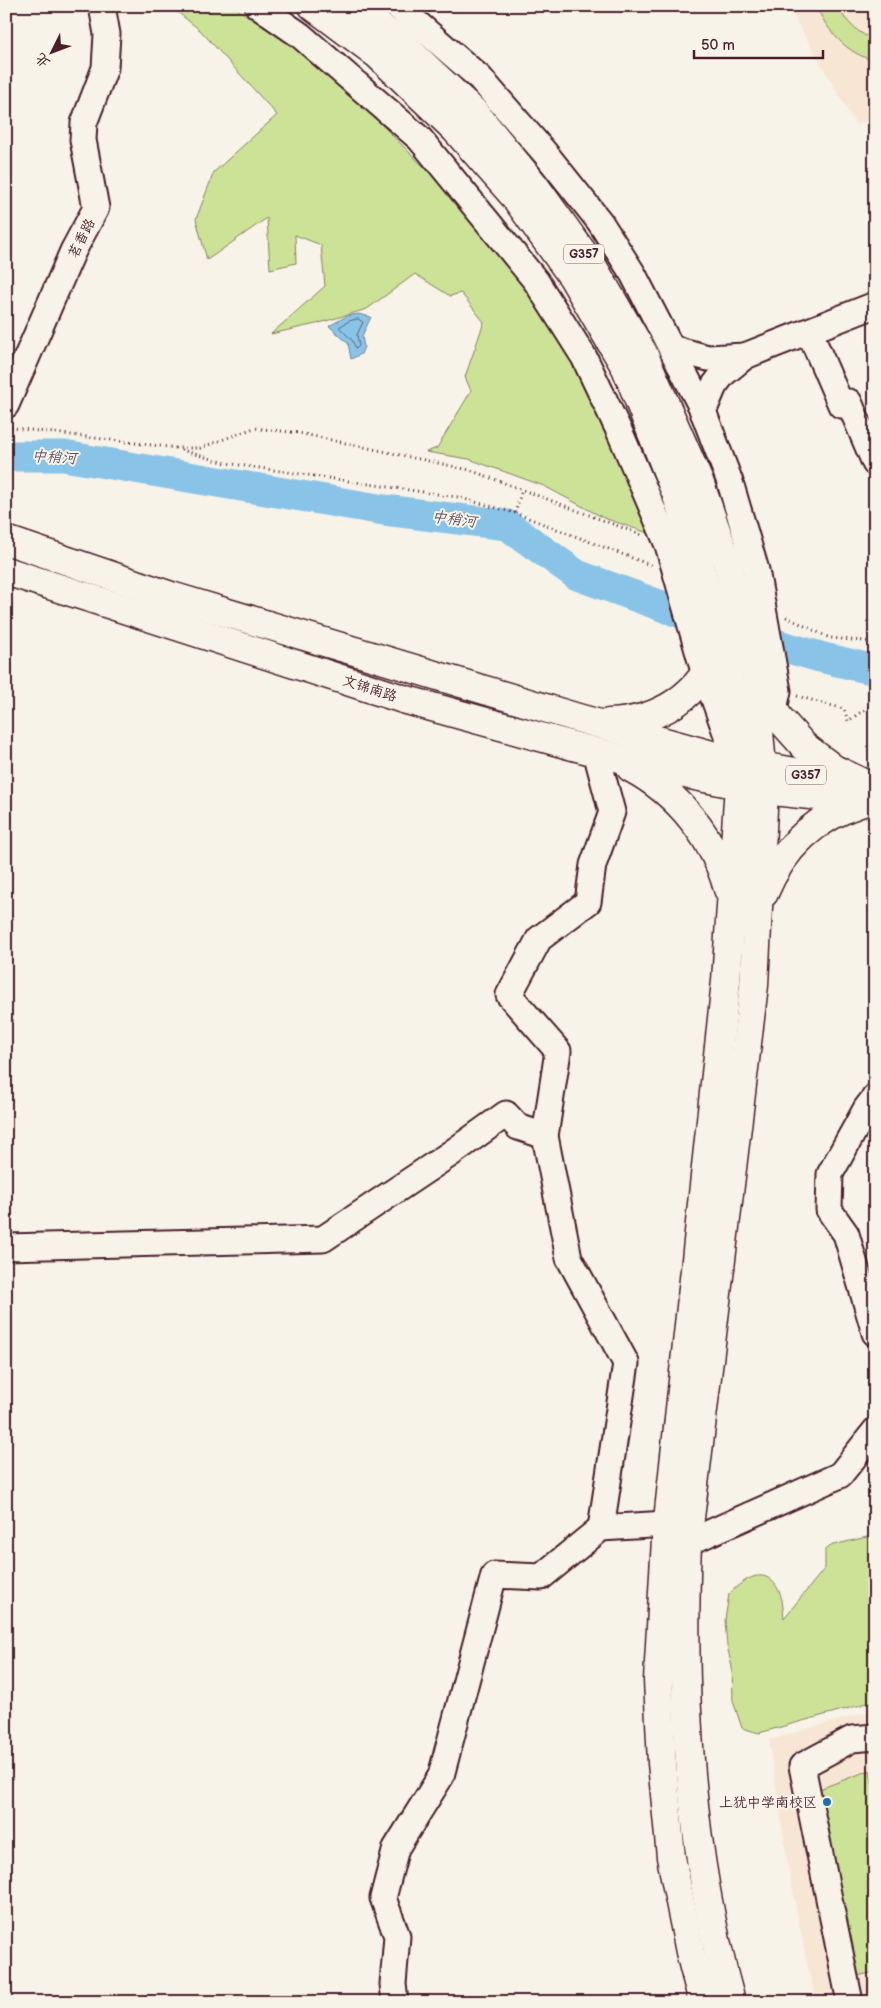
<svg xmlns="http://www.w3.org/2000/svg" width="881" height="2008" viewBox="0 0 881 2008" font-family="'Balsamiq Sans','LXGW WenKai TC',sans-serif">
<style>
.built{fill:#f7e6d4}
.green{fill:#cbe297;stroke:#8a8061}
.water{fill:#89c4e8;stroke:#70829c}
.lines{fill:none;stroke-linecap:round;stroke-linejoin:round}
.shore{stroke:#636177;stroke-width:1}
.river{stroke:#89c4e8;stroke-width:31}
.minor-casing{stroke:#4a1f2b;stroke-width:29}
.major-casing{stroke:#4a1f2b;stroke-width:31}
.highway-casing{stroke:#4a1f2b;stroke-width:31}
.path{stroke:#4a1f2b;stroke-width:3;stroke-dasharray:1 4;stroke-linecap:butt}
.minor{stroke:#f7f3e8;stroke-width:25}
.major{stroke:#f7f3e8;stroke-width:28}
.highway{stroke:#f7f3e8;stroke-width:28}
.poi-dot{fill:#1f6fb2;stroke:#f7f3e8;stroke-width:2}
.labels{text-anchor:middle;stroke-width:4;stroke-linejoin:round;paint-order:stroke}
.shield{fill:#f7f3e8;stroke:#7e5f64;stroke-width:1}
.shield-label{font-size:12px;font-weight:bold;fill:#4a1f2b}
.street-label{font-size:14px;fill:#4a1f2b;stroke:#f7f3e8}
.poi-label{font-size:14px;fill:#4a1f2b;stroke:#f7f3e8;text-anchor:end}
.water-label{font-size:15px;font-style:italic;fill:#5d5164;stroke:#f7f3e8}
</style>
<rect width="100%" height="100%" fill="#f7f3e8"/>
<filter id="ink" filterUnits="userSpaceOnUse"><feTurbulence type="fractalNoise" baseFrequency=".02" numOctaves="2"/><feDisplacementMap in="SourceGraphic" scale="10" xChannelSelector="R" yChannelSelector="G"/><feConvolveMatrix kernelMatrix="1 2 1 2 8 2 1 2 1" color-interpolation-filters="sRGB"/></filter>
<g filter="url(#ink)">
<g class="built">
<polygon points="786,6 875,6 875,117 856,125 793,15"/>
<polygon points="875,1710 875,2002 817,2002 808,1970 788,1865 769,1740"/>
</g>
<g class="green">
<polygon points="170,6 233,6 308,57 368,111 443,186 513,271 579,374 626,477 648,533 604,518 544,486 469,459 426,452 437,448 471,391 465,377 484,322 461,293 450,296 415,274 367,309 316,324 271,334 325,286 321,245 295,235 296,263 270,269 267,218 207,260 196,219 214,172 277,115 201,31"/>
<path d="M816,6H838C845,22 859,34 875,40V61C846,53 828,32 816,6Z"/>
<path d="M867,1537H875V1701L759,1733L742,1728L733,1701L732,1667L727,1646L725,1620L729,1594C745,1578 766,1564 779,1591C783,1599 783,1610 784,1618L825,1568V1549L833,1545Z"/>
<polygon points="870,1770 875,1800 875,1972 852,1977 817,1790"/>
</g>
<polygon class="water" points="358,314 371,317 362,336 364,347 361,354 351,359 348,343 329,326 347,316"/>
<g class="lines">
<polygon class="shore" points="358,319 363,322 357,335 359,346 356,349 352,340 339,327 349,321"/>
<polyline class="river" points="6,456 64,456 384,510 507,525 577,575 733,632 820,657 875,670"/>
<defs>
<g id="minor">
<polyline points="258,6 300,35 420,139 536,281 584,357 621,435 668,545 703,668 729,741"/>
<polyline points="397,6 480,78 545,153 600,222 633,274 701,406 730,482 756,570 778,691 772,719"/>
<polyline points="809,331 841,405 849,402 875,463"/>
<polyline points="671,348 708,358 745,356"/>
<polyline points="6,405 73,251 96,208 83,140 84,123 105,68 107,34 102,6"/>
<polyline points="703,412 714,386 723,374 745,356 875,305"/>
<polyline points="875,1097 866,1109 830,1174 829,1210 846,1234 875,1333"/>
<polyline points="545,1136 569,1258 626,1363 601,1528"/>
<polyline points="6,1247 323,1239 453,1152 506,1114 518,1127 545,1136 558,1051 509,995 539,939 588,902 593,865 612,812 596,752"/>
<polyline points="687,1543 840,1475 875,1431"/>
<polyline points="395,2002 393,1984 397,1936 383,1898 396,1848 441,1776 494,1575 541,1577 601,1528 667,1524"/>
<polyline points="850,2002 802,1766 852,1739 875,1737"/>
</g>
<g id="major">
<polyline points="6,540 171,596 578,718 737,762 858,783"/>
<polyline points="6,571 403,699 573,746 666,770 764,790 875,802"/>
<path d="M609,723C662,721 699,695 720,647"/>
<path d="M631,768C678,793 714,838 728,889"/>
<path d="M764,893C783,847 815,817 863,802"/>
<polyline points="703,2002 690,1952 671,1857 662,1763 658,1680 666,1539 726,981 739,785"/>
<path d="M731,2002C689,1849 681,1700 687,1543L754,985L764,790"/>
</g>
<g id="highway">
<polyline points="313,6 377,54 455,129 515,197 572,276 626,368 676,493 696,553 728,675 739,785"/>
<polyline points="353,6 396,39 474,112 534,185 593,267 643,353 700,484 727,562 754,670 770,703 779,718 804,746 834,769 867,785"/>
<polyline points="755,684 764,790"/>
</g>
</defs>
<use href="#minor" class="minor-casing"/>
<use href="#major" class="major-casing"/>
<use href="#highway" class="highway-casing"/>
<g class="path">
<polyline points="6,427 176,448 200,448 254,428 299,433 470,470 642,535"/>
<polyline points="181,450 226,463 457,497 515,513 653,566"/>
<polyline points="515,513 522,490"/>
<polyline points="786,617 830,638 875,642"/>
<polyline points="797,696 844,709 848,721 867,708 875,709"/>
</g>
<use href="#minor" class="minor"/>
<use href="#major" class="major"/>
<use href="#highway" class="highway"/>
</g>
</g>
<circle class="poi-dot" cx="827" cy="1802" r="5"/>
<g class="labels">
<g class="shield">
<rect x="564" y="244.5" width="40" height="19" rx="4"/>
<rect x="786" y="765.5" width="40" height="19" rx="4"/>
</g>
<g class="shield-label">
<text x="584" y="258">G357</text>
<text x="806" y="779">G357</text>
</g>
<g class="street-label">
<text transform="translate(81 238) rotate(-63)" y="5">茗香路</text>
<text transform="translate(370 688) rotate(18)" y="5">文锦南路</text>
</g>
<g class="poi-label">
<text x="817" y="1807">上犹中学南校区</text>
</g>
<g class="water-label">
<text transform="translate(54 457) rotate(3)" y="5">中稍河</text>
<text transform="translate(454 519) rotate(7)" y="5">中稍河</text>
</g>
</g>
<rect width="881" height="2008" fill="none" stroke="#f7f3e8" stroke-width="25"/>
<rect x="12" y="12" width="856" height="1983" fill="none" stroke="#4a1f2b" stroke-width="2" filter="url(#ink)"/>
<g transform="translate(52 52) rotate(228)" stroke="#f7f3e8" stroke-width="4" paint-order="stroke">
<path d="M0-4L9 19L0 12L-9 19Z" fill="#4a1f2b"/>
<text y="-8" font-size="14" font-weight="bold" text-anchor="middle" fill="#4a1f2b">北</text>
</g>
<path d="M694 50v8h129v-8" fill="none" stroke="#4a1f2b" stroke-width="2.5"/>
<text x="701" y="50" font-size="15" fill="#4a1f2b" stroke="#f7f3e8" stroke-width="4" paint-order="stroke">50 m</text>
</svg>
